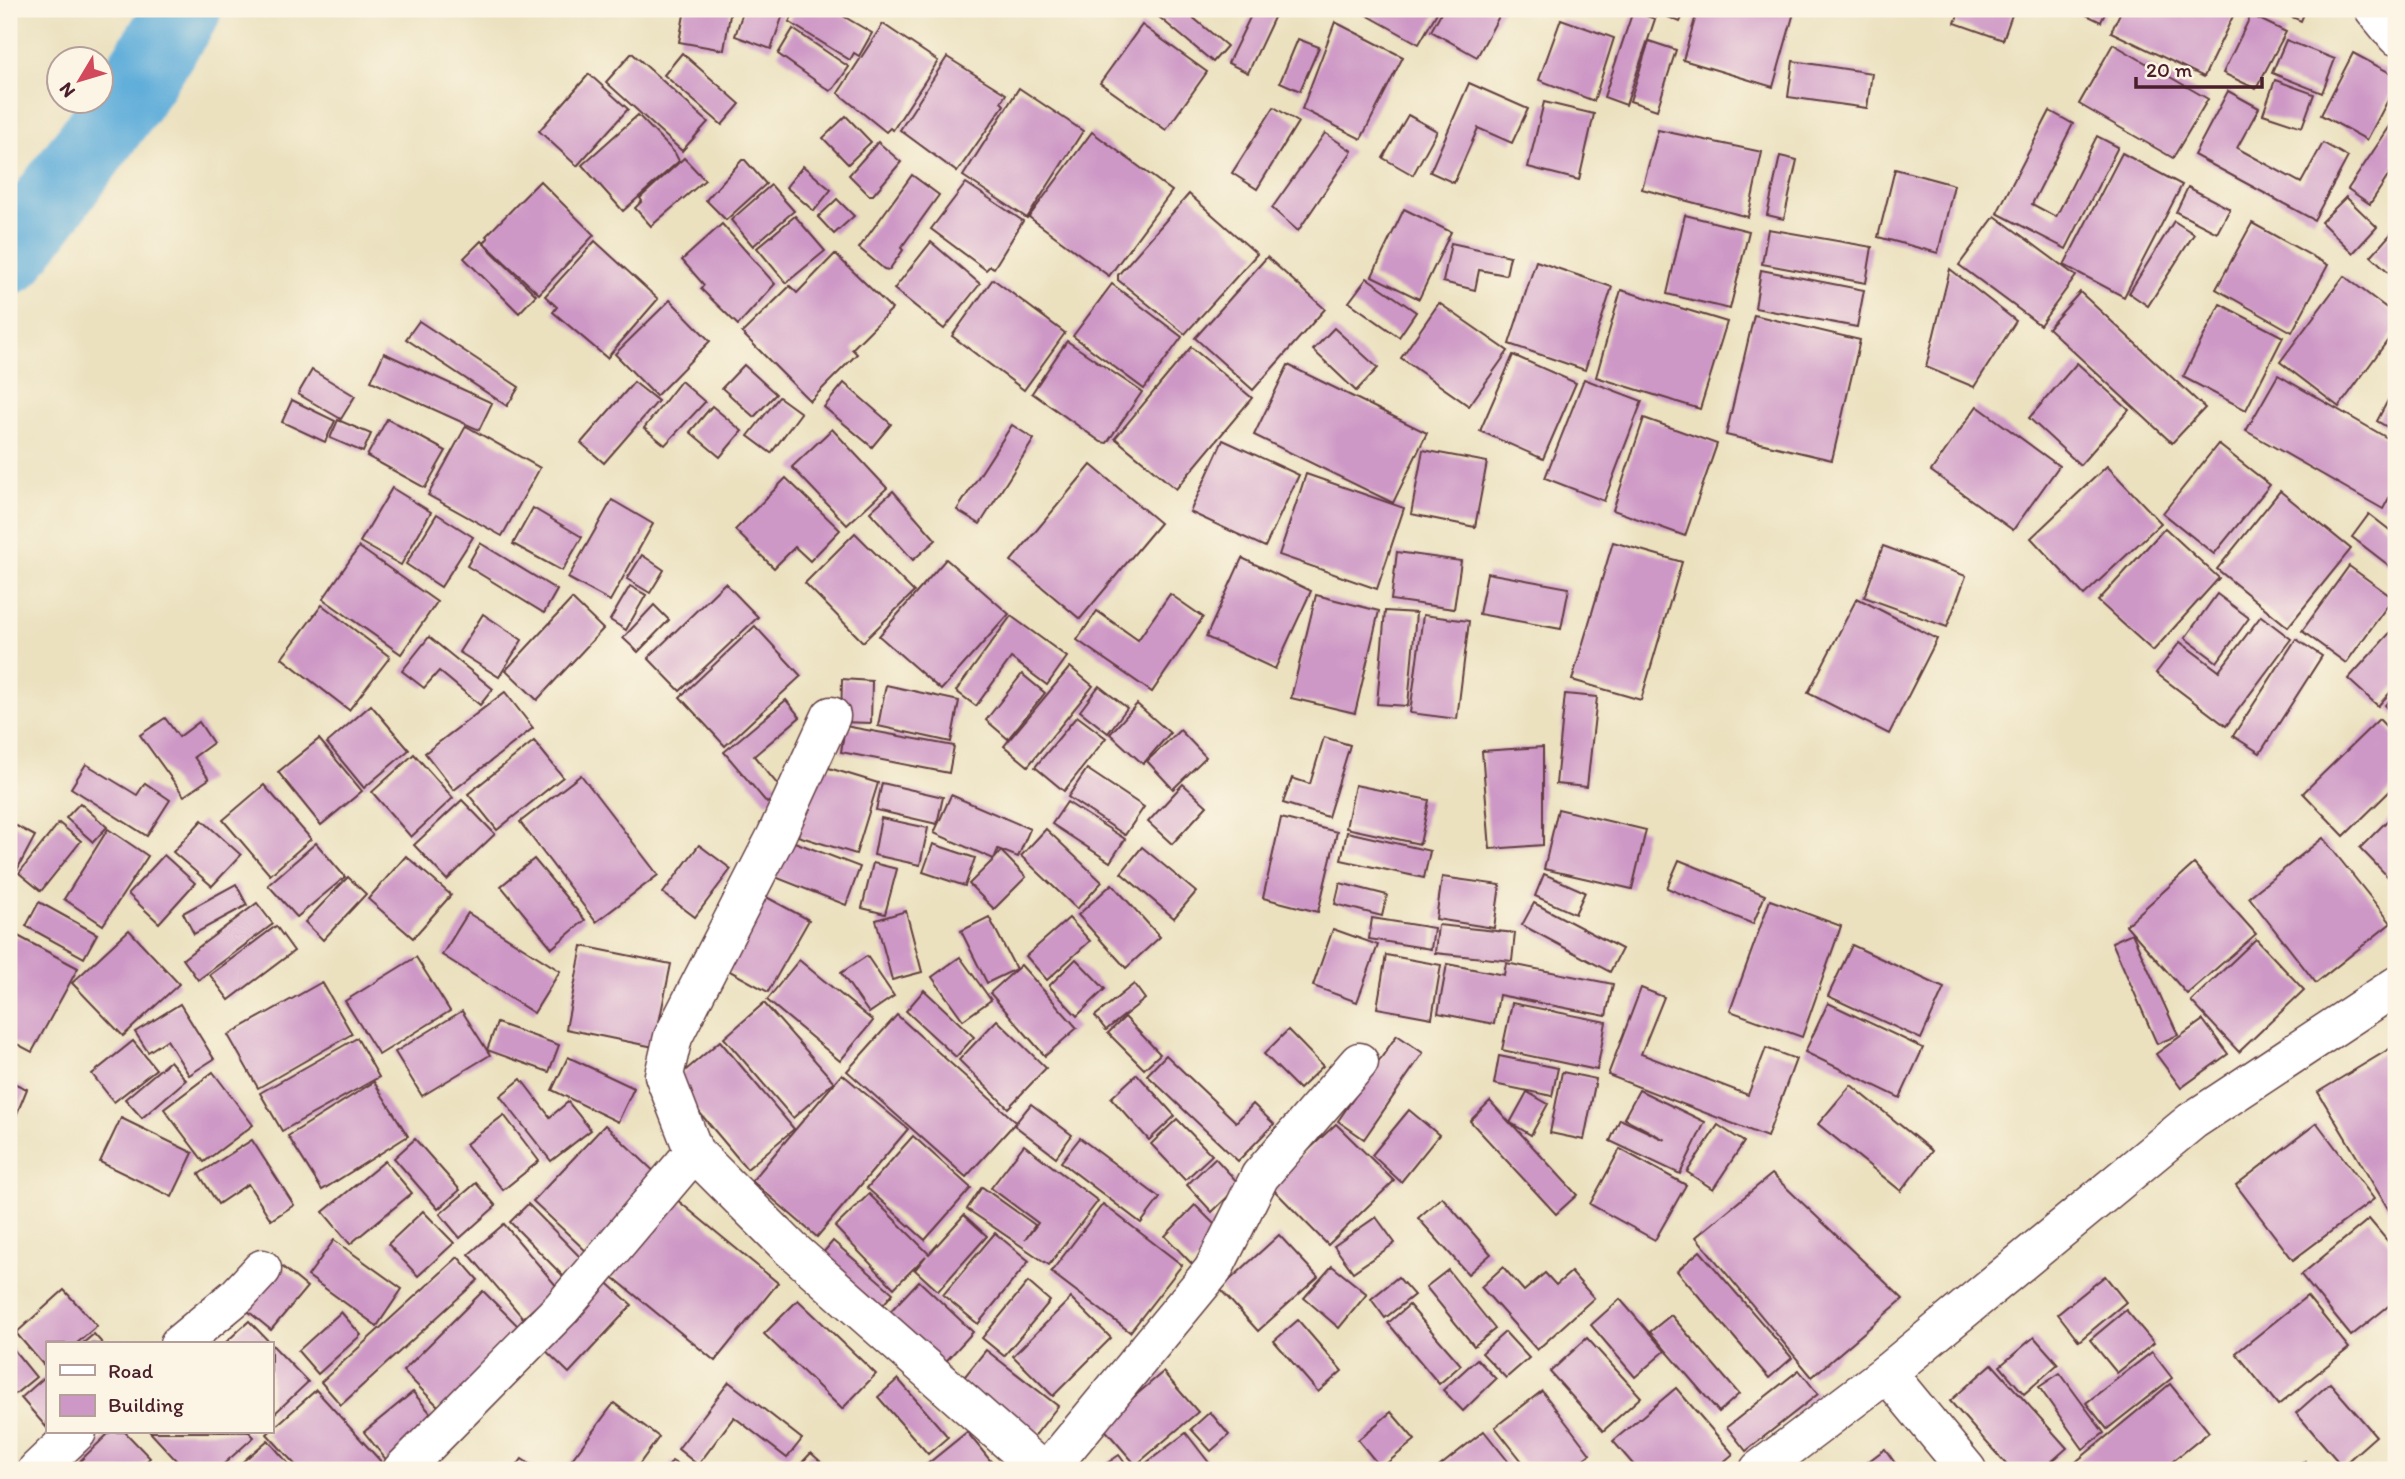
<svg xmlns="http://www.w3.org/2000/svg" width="2405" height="1479" viewBox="0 0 2405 1479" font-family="Itim,sans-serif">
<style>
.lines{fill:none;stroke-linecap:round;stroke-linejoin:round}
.river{stroke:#60aeda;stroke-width:75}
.building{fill:#ce98c6}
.minor-casing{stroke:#623c41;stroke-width:41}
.minor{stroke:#fff;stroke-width:38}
</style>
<rect width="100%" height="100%" fill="#fcf5e5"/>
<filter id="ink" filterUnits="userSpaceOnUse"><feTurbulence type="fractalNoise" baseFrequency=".0143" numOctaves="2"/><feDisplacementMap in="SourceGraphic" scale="14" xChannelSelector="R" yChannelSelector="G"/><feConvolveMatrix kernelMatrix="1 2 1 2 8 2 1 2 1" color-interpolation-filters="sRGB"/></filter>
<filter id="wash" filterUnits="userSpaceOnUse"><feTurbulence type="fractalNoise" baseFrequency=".00686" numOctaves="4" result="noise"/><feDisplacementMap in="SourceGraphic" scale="28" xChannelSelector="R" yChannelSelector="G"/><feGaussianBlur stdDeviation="1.57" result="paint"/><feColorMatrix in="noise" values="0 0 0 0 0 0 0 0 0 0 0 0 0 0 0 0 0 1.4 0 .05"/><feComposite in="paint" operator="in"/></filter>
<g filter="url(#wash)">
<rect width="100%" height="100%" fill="#ebe1bf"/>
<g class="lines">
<polyline class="river" points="9,257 126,99 184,9"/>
</g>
<g id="blocks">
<g class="building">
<polygon points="685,9 731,9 724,50 679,42"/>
<polygon points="744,9 785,9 771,49 735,36"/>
<polygon points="796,9 831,9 872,33 859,56 854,53 850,60 789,22"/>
<polygon points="1156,9 1195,9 1190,15 1227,46 1213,62 1153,12"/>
<polygon points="1254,9 1278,9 1248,73 1228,63"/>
<polygon points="1356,9 1439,9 1419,44"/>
<polygon points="1443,9 1503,9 1477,57 1431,31"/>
<polygon points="1649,9 1686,9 1680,22"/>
<polygon points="1698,9 1795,9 1773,87 1683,60"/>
<polygon points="1960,9 2014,9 2003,40 1955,23"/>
<polygon points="2074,9 2107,9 2101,22"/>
<polygon points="2122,9 2224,9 2234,14 2204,77 2111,32"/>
<polygon points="2274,9 2306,9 2301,21"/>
<polygon points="1633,11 1655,19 1626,105 1604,97"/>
<polygon points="2251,15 2286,32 2256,89 2223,73"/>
<polygon points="1561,19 1614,38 1594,101 1539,80"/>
<polygon points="1335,22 1403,57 1361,139 1302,109"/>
<polygon points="883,24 938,61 893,130 890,128 886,132 838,93"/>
<polygon points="1142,25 1207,72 1166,130 1100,83"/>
<polygon points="793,29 849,67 834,88 830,91 778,54"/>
<polygon points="1298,39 1319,47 1300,91 1280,82"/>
<polygon points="2286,40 2335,59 2322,93 2272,73"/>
<polygon points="1649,41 1676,50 1657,110 1630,101"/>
<polygon points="2113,44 2208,99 2173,158 2079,104"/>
<polygon points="632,53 708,122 682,151 606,82"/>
<polygon points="682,53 740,104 722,125 664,75"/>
<polygon points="2353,53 2396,76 2396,85 2367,140 2321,115"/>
<polygon points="947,57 1006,94 1001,102 1004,105 957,172 900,130"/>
<polygon points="1793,61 1872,73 1867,108 1788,97"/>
<polygon points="589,74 628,109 577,166 539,131"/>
<polygon points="2275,80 2314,94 2302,127 2263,114"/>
<polygon points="1469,83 1528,109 1512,143 1478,128 1454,183 1430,172"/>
<polygon points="1019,88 1083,131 1027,218 963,176"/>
<polygon points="2228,91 2259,108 2237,148 2301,183 2323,143 2348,157 2314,220 2194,155"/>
<polygon points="1544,102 1594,114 1579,180 1528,167"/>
<polygon points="1274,107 1298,122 1257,189 1232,173"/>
<polygon points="2050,111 2073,124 2032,204 2056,217 2097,136 2118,147 2066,249 1997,213"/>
<polygon points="638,115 675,153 679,161 623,211 582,165"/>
<polygon points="1408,115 1437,131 1413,175 1383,158"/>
<polygon points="846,116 871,142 848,164 823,138"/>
<polygon points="2396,117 2396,164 2370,204 2348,189"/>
<polygon points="1658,130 1762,152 1748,217 1642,189"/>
<polygon points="1092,132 1172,191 1109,276 1029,217"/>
<polygon points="1325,133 1352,151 1298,231 1272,208"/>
<polygon points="878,142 901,162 873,195 869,195 849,175"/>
<polygon points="2122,153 2182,185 2124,297 2064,265"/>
<polygon points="1780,156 1797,160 1784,219 1767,215"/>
<polygon points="684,158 705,180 651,226 635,208 642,201 640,198"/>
<polygon points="742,160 745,160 766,184 726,220 706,200"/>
<polygon points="803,166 831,190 814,211 786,187"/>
<polygon points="1895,169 1954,185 1938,253 1878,237"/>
<polygon points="912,175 939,195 901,248 903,250 889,270 884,269 859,248"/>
<polygon points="540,181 594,235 539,294 484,243 488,238 486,236"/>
<polygon points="966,183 1023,221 994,268 990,266 986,270 931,229"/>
<polygon points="771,185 794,211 753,246 731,220"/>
<polygon points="2188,187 2230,209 2217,233 2176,212"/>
<polygon points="1189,194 1257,254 1185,334 1118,280 1118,275"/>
<polygon points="2346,197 2377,227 2353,253 2321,222"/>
<polygon points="837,199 854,216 834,234 818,217"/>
<polygon points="1404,209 1451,232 1419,299 1372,276"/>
<polygon points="1685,215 1749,231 1730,309 1667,294"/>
<polygon points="795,216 825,251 786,283 757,248"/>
<polygon points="1995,216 2076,276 2040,325 1959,265"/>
<polygon points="2174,221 2194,234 2148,306 2129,293"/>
<polygon points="2252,223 2328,265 2292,332 2216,289"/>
<polygon points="722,224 775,284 738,325 701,289 704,285 682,260"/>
<polygon points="2396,228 2396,275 2394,277 2371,256"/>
<polygon points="1768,229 1872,247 1866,283 1762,264"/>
<polygon points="481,241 536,295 519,313 464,258"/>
<polygon points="595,241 658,299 607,358 553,312 557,307 545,296"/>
<polygon points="931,242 980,284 944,329 894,289"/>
<polygon points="1451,243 1510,256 1506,275 1479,270 1475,290 1443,282"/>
<polygon points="835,254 892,309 852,349 857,354 810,401 742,333 790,286 797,293"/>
<polygon points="1267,257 1325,309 1253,390 1195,338"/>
<polygon points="1536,261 1612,287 1585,370 1509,344"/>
<polygon points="1950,269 2016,321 1974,387 1926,367"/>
<polygon points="1761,270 1864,290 1857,327 1755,308"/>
<polygon points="2344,276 2396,315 2396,329 2339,407 2280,362"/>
<polygon points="1367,278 1416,312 1399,337 1349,302"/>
<polygon points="993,279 1065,333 1024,390 952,336"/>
<polygon points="1112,284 1182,337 1144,389 1073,336"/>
<polygon points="1621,290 1727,322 1700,409 1596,377"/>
<polygon points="2080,292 2205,408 2172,443 2048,328"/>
<polygon points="670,300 710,341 656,396 615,354"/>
<polygon points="1439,303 1508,351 1469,406 1401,358"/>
<polygon points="2220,304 2283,337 2246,410 2183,377"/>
<polygon points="1754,315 1860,340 1832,460 1726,435"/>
<polygon points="419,321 519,387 507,406 406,339"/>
<polygon points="1334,328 1378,368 1356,391 1313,350"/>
<polygon points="1067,341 1142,392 1107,443 1101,442 1032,393"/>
<polygon points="1191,347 1252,398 1176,489 1115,438"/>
<polygon points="384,353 492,403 479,430 371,381"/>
<polygon points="1513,355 1576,383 1543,459 1480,431"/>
<polygon points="2077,363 2129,410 2080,465 2029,418"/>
<polygon points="744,365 776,394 754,417 722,388"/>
<polygon points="1288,365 1427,433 1393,503 1254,435"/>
<polygon points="312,370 355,396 341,419 298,394"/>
<polygon points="2278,375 2396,443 2396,485 2383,509 2246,431"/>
<polygon points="1584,379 1642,401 1604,501 1545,478"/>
<polygon points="681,381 705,402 665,445 644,428"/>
<polygon points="634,382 658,401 604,463 581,443"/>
<polygon points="844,383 891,424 872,447 824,407"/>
<polygon points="2396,385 2396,432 2377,421"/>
<polygon points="779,397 801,413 771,453 748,436"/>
<polygon points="292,400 335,421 325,442 282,422"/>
<polygon points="712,406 742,431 720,457 690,432"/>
<polygon points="1977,406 2059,466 2013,530 1931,471"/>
<polygon points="1644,418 1717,444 1685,536 1613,510"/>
<polygon points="387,419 446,451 425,488 367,456"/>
<polygon points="338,420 371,434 363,452 330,438"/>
<polygon points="1012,425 1034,439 980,524 957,510"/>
<polygon points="466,426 540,468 502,536 428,495"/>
<polygon points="832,429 887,488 847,525 792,467"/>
<polygon points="1223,440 1299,475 1265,547 1190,512"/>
<polygon points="2218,444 2270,485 2214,554 2163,513"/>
<polygon points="1423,450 1487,462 1475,527 1411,514"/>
<polygon points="1091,465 1160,523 1080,619 1011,561"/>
<polygon points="2107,466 2161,523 2084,595 2031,538"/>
<polygon points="1306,474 1404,508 1377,589 1279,555"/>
<polygon points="786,478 840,530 810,561 795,547 774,568 735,530"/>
<polygon points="392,488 431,512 401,565 360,542"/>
<polygon points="893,491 936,540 913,560 870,512"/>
<polygon points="2280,491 2351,549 2288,627 2217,569"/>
<polygon points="612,500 653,524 610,601 568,578"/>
<polygon points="533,508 582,537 562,571 513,544"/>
<polygon points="437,514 473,537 441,587 406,564"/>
<polygon points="2369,514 2396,535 2396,571 2352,537"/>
<polygon points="2165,528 2219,578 2153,651 2098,601"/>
<polygon points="855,533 914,592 863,642 805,583"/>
<polygon points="1613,542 1682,562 1641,700 1572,680"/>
<polygon points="480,543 557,590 544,613 467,566"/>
<polygon points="1883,546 1966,576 1947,627 1864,597"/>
<polygon points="359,547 437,602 401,654 323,599"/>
<polygon points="1397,552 1461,561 1454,609 1391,600"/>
<polygon points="642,555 664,570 650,593 627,579"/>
<polygon points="1242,558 1311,591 1275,669 1206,637"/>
<polygon points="946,559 1009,614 941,690 879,636"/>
<polygon points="2349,566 2393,598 2346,663 2302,631"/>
<polygon points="1487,573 1569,588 1561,629 1479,614"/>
<polygon points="725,583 758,617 680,691 648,658"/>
<polygon points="630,586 646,595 626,630 610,620"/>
<polygon points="1170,594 1203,617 1152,692 1077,640 1097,611 1138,640"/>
<polygon points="2217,594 2249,618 2217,662 2185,638"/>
<polygon points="1316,595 1379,611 1355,713 1291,698"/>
<polygon points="1857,598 1937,639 1889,734 1808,693"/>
<polygon points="572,599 603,629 537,700 506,670"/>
<polygon points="322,605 390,657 349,710 282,658"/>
<polygon points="654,605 669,620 638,652 623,638"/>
<polygon points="1385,611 1416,613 1408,706 1377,704"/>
<polygon points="483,614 522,640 499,677 459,652"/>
<polygon points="1423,615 1469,621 1457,719 1410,713"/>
<polygon points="1011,616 1067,657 1047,685 1011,658 976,706 956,691"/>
<polygon points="2261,616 2291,639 2226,726 2156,673 2180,642 2219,671"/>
<polygon points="755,626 801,676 725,746 680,697"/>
<polygon points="2396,626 2396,686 2378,706 2348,679"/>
<polygon points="429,637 493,689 480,705 439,671 424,688 402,671"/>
<polygon points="2296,639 2322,656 2260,753 2233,736"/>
<polygon points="1070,667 1093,686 1028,766 1004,746"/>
<polygon points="1022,674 1045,693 1008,739 986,720"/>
<polygon points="842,679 872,681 871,723 841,722"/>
<polygon points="886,685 959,701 951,742 878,726"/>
<polygon points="1099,686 1127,708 1108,733 1080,711"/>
<polygon points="505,692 533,728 454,790 425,753"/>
<polygon points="1565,694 1597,697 1587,787 1556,784"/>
<polygon points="2396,695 2396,717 2385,705"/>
<polygon points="786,700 800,717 754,756 783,791 767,803 724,752"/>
<polygon points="1137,704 1170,733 1143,764 1110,734"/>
<polygon points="371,705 409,750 364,788 327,743"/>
<polygon points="1077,716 1106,738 1064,791 1035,767"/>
<polygon points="165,718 179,737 199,722 213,743 194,757 209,779 184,796 140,735"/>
<polygon points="2379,719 2396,737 2396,785 2344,836 2303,793"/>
<polygon points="845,726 954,746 949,773 841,752"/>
<polygon points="1180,730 1206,757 1173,789 1147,761"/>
<polygon points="1324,737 1350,745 1328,817 1283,803 1292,778 1310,784"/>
<polygon points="319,739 362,791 321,825 278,772"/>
<polygon points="534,741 563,777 497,830 468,794"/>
<polygon points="1543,747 1543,845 1490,849 1482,751"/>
<polygon points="414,754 453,798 411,837 372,792"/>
<polygon points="86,764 137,795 145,783 170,800 147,836 71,788"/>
<polygon points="819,765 878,783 856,854 798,836"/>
<polygon points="1087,769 1144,807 1125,835 1068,797"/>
<polygon points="581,775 658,875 596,922 520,822"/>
<polygon points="882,783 943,797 937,824 876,810"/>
<polygon points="1183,784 1207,806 1172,844 1148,822"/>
<polygon points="264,785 311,839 270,875 223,820"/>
<polygon points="1355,785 1429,800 1420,844 1346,828"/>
<polygon points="951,795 1030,829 1018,857 998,849 994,859 1001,851 1026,877 994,909 969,884 994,859 934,833"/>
<polygon points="462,800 495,834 447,880 414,845"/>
<polygon points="1067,802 1125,839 1110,862 1052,824"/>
<polygon points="80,803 107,827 93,842 66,818"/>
<polygon points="1558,809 1646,830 1632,889 1544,869"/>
<polygon points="2396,812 2396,885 2360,848"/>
<polygon points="881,818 928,828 920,865 874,855"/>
<polygon points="1281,818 1337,832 1318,912 1263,898"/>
<polygon points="202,820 241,855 212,886 173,852"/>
<polygon points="9,822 35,836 9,885"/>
<polygon points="59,823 81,841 41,891 19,873"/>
<polygon points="108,829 148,856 103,925 64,899"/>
<polygon points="1046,829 1102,882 1077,909 1021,856"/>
<polygon points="1347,832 1430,851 1424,878 1341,860"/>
<polygon points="784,838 860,867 846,905 770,875"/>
<polygon points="2323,838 2391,923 2316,983 2249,897"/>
<polygon points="316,843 345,877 297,917 268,885"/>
<polygon points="933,844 975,858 965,886 923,872"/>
<polygon points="699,845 731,869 695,917 663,893"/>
<polygon points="1142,847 1196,892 1174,918 1121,873"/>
<polygon points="164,855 195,883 159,923 128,894"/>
<polygon points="406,856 451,895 413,938 368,899"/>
<polygon points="534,859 585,920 552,948 501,886"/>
<polygon points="1679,860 1765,895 1753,924 1667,888"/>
<polygon points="873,863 897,869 885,914 862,908"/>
<polygon points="2194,864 2256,934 2187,994 2126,925"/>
<polygon points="1544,874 1585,892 1575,914 1535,896"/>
<polygon points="348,877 366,894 323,940 305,922"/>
<polygon points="1442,877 1500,885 1494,928 1436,919"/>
<polygon points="1340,883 1387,895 1382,916 1335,904"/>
<polygon points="236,884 247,905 194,934 183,913"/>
<polygon points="1112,884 1160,937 1126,968 1078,915"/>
<polygon points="757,892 809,920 768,992 717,964"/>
<polygon points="1770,900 1841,926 1802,1037 1730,1011"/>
<polygon points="39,902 97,934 84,958 26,926"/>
<polygon points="257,903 273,924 198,980 183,959"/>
<polygon points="1534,903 1622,949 1610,972 1522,925"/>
<polygon points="906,911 922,972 892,980 876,920"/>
<polygon points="468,913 560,971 534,1013 442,955"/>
<polygon points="989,917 1016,969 987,983 961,931"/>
<polygon points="1069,918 1090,941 1047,980 1026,956"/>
<polygon points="1372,918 1434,928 1431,949 1369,939"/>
<polygon points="1438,925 1515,933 1512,961 1435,953"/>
<polygon points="276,926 294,951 229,1000 210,975"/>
<polygon points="1333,929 1378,945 1357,1002 1313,986"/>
<polygon points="129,930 179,984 123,1036 72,983"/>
<polygon points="2132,933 2178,1035 2157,1044 2112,942"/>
<polygon points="16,935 78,968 32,1052 9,1040 9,948"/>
<polygon points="2256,939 2304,990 2239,1052 2191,1001"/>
<polygon points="1852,945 1944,988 1921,1039 1828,996"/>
<polygon points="582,946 671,964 654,1047 566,1029"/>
<polygon points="1386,955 1441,965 1432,1018 1377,1008"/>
<polygon points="867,956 894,996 869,1013 841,973"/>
<polygon points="416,957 450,1011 379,1055 345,1001"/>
<polygon points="960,957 991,1000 963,1020 932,977"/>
<polygon points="1076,959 1105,989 1077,1016 1049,986"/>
<polygon points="799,960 873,1021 840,1061 767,1000"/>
<polygon points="1506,963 1613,984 1606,1016 1499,995 1494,1024 1438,1013 1447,964 1504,975"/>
<polygon points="1021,965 1077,1028 1045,1056 990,993"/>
<polygon points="322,982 352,1034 258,1088 228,1035"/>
<polygon points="1134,984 1145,999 1106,1030 1095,1016"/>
<polygon points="1641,988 1664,997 1641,1054 1748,1095 1766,1048 1796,1059 1767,1137 1608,1075"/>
<polygon points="924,990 974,1037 956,1057 906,1011"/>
<polygon points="764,1003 834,1082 793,1118 724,1038"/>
<polygon points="1512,1003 1606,1022 1597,1070 1502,1050"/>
<polygon points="1828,1003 1923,1048 1900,1098 1805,1052"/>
<polygon points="180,1004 214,1059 189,1075 167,1040 148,1052 135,1032"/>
<polygon points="462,1011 490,1055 422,1096 395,1052"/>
<polygon points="897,1015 1016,1122 966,1177 847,1071"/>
<polygon points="1125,1017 1160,1054 1144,1069 1108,1033"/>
<polygon points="997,1020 1046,1068 1008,1108 959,1060"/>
<polygon points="2203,1020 2228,1054 2181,1088 2156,1054"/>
<polygon points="497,1023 559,1045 549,1072 487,1050"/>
<polygon points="1288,1030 1323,1066 1299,1089 1264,1054"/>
<polygon points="1397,1035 1423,1053 1364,1139 1338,1121"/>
<polygon points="357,1038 379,1077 282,1131 260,1093"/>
<polygon points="133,1041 156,1069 114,1102 92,1074"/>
<polygon points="720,1041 794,1129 747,1169 673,1081"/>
<polygon points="2396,1045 2396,1222 2318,1092"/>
<polygon points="1166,1055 1236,1122 1253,1104 1274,1124 1238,1161 1147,1075"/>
<polygon points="1499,1056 1558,1068 1552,1096 1494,1084"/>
<polygon points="568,1057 634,1088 618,1122 552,1090"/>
<polygon points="170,1061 186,1080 142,1118 125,1099"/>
<polygon points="213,1072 253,1125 204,1162 164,1109"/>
<polygon points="1562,1072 1596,1079 1584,1140 1550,1133"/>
<polygon points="842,1074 908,1129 817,1237 752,1181"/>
<polygon points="1137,1074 1175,1116 1149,1140 1111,1098"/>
<polygon points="521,1079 550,1117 568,1102 591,1130 551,1161 500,1096"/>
<polygon points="9,1081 27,1089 9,1133"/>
<polygon points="374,1082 408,1136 322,1190 288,1136"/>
<polygon points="1851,1085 1932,1151 1901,1191 1818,1124"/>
<polygon points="1639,1090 1705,1122 1680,1174 1610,1141 1620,1119 1665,1140 1624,1118"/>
<polygon points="1527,1092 1548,1104 1531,1135 1511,1123 1577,1195 1556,1214 1470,1121 1490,1101 1510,1123"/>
<polygon points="1031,1104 1072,1135 1056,1157 1014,1125"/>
<polygon points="1409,1110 1439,1135 1401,1182 1372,1155"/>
<polygon points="504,1115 539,1161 503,1190 466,1144"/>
<polygon points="121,1118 193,1153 172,1197 100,1162"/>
<polygon points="1177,1119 1212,1155 1185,1180 1151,1144"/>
<polygon points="2317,1123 2374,1199 2293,1260 2236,1185"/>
<polygon points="1336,1124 1394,1181 1328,1245 1270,1186"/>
<polygon points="605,1125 661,1178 588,1253 533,1201"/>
<polygon points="1718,1125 1744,1142 1713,1189 1687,1172"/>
<polygon points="913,1136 971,1188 925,1240 867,1188"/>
<polygon points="1080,1138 1160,1198 1141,1223 1061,1162"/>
<polygon points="415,1139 460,1190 438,1209 394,1158"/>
<polygon points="252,1140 294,1205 271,1220 248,1184 218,1204 199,1174"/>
<polygon points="1024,1145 1098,1201 1049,1265 967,1209 982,1187 1035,1225 1025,1240 1038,1223 991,1188"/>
<polygon points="1620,1149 1686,1185 1655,1240 1590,1204"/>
<polygon points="1215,1158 1240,1185 1212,1212 1187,1185"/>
<polygon points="385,1161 412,1193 350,1244 323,1212"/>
<polygon points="1772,1174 1903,1299 1812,1377 1696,1237"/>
<polygon points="476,1183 496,1206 460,1238 440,1214"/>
<polygon points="869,1194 929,1254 964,1215 987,1236 938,1291 915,1270 926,1256 894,1288 835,1227"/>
<polygon points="671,1195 778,1283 715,1361 608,1273"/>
<polygon points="1442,1197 1491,1254 1468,1274 1418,1218"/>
<polygon points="528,1204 583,1260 565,1278 510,1222"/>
<polygon points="1103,1204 1182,1265 1130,1332 1051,1272"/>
<polygon points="1195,1205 1224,1234 1193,1265 1165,1236"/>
<polygon points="423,1211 454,1243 418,1276 388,1244"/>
<polygon points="1376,1217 1395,1243 1353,1272 1334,1246"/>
<polygon points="2369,1219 2396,1251 2396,1300 2351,1336 2301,1275"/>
<polygon points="504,1224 558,1288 523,1318 469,1254"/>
<polygon points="995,1233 1029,1261 978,1324 943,1295"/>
<polygon points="1279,1235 1318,1277 1258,1331 1220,1289"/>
<polygon points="334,1240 402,1289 377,1326 308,1276"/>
<polygon points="833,1241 893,1293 877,1312 817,1260"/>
<polygon points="1700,1251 1792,1358 1769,1378 1677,1271"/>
<polygon points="458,1257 478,1280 341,1405 321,1382"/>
<polygon points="279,1264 307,1287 271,1330 243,1307"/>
<polygon points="1332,1266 1367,1294 1339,1328 1304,1298"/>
<polygon points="1503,1267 1524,1291 1545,1273 1556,1285 1571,1272 1594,1298 1537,1350 1481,1287"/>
<polygon points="1448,1270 1495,1329 1474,1346 1426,1287"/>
<polygon points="2105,1276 2126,1302 2079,1341 2058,1314"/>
<polygon points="601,1277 632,1305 569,1373 539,1344"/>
<polygon points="1398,1277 1414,1295 1385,1318 1371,1299"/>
<polygon points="919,1281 973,1332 937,1371 883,1319"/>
<polygon points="1028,1282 1050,1301 1004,1356 982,1338"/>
<polygon points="64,1290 97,1326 76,1344 47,1344 47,1369 16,1333"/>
<polygon points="483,1291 524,1332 445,1413 403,1371"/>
<polygon points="2307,1296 2349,1348 2278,1405 2236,1353"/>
<polygon points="1071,1298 1111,1338 1053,1396 1013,1356"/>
<polygon points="1620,1299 1665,1351 1635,1377 1591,1325"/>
<polygon points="798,1300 876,1374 842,1409 764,1334"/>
<polygon points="1409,1305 1461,1365 1439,1384 1388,1323"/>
<polygon points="2126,1310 2154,1343 2117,1373 2090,1340"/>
<polygon points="341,1312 361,1335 318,1374 298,1351"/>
<polygon points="1671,1315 1739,1394 1719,1412 1650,1332"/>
<polygon points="1298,1320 1342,1371 1318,1392 1274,1341"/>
<polygon points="249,1321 308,1382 271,1417 271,1344 224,1344"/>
<polygon points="1505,1332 1529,1358 1506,1378 1482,1353"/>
<polygon points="94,1334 103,1344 82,1344"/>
<polygon points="2034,1337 2058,1364 2024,1394 2000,1366"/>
<polygon points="1587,1338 1641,1397 1603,1431 1550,1372"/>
<polygon points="9,1344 36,1377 14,1395 9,1389"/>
<polygon points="986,1350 1058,1406 1033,1438 961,1381"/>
<polygon points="2152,1352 2172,1378 2107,1429 2086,1403"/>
<polygon points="1477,1359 1496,1379 1463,1411 1443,1390"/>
<polygon points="1992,1364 2067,1448 2042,1470 2011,1470 1950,1401"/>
<polygon points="1799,1370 1818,1394 1746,1451 1727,1427"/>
<polygon points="1163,1372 1198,1412 1136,1465 1101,1425"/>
<polygon points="2060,1373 2104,1433 2083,1449 2039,1387"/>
<polygon points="47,1375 47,1428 21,1398"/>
<polygon points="898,1379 948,1437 928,1454 878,1397"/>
<polygon points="729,1382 802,1439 787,1458 734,1417 698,1465 678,1449"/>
<polygon points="2330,1383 2376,1436 2342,1466 2296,1413"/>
<polygon points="2170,1384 2209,1432 2162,1470 2066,1470"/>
<polygon points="1676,1388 1733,1454 1714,1470 1638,1470 1613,1441"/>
<polygon points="316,1390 384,1465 378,1470 300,1470 267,1434"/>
<polygon points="1542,1391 1590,1454 1569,1470 1529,1470 1495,1427"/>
<polygon points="413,1392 442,1427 392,1467 364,1432"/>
<polygon points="614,1403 659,1437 635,1470 564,1470"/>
<polygon points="1210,1412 1229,1435 1211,1451 1191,1429"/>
<polygon points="1391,1412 1415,1440 1381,1468 1358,1440"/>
<polygon points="1484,1431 1515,1470 1435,1470"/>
<polygon points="110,1432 125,1432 150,1458 137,1470 89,1470 80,1461"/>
<polygon points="150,1432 249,1432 254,1437 217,1470 185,1470"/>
<polygon points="967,1432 998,1470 920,1470"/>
<polygon points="1186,1433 1210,1464 1202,1470 1137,1470"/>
<polygon points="268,1440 294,1470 233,1470"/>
<polygon points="1885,1449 1900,1470 1857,1470"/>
<polygon points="811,1453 830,1470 795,1470"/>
<polygon points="1119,1455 1130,1470 1097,1470"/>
<polygon points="522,1459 538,1470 514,1470"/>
<polygon points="672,1461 687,1470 666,1470"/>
<polygon points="2305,1461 2312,1470 2294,1470"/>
</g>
</g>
</g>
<g filter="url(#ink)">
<use href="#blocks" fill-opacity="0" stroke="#623c41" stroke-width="2"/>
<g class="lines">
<defs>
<g id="minor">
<polyline points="2374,9 2396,36"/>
<polyline points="831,716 776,836 673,1037 664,1075 694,1152 791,1249 1041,1470"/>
<polyline points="179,1344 238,1295 262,1269"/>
<polyline points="1887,1373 1967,1470"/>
<polyline points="37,1470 77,1432"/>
<polyline points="402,1470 562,1308 694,1152"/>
<polyline points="1048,1470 1213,1270 1260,1176 1359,1062"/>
<polyline points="1759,1470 1887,1373 2192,1121 2396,986"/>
</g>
</defs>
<use href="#minor" class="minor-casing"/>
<use href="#minor" class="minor"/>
</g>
</g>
<rect width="2405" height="1479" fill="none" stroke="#fcf5e5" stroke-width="35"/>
<rect x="46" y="1342" width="228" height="91" fill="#fcf5e5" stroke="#b59f9b" stroke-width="2"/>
<rect x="60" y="1365" width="35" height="10" fill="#ffffff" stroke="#b59f9b" stroke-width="2"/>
<text x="108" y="1378" font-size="21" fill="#4a1f2b">Road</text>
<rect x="60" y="1395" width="35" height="21" fill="#ce98c6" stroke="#b59f9b" stroke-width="2"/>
<text x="108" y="1412" font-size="21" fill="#4a1f2b">Building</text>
<g transform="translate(80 80) rotate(232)"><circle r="33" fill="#fcf5e5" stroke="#b59f9b" stroke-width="2"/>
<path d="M0-5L12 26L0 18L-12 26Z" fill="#d1495b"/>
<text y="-10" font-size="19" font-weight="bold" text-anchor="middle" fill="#4a1f2b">N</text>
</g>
<path d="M2136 77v10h126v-10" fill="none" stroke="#4a1f2b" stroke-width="3.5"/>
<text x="2146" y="77" font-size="21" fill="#4a1f2b" stroke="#fcf5e5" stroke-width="5" paint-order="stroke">20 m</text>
</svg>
